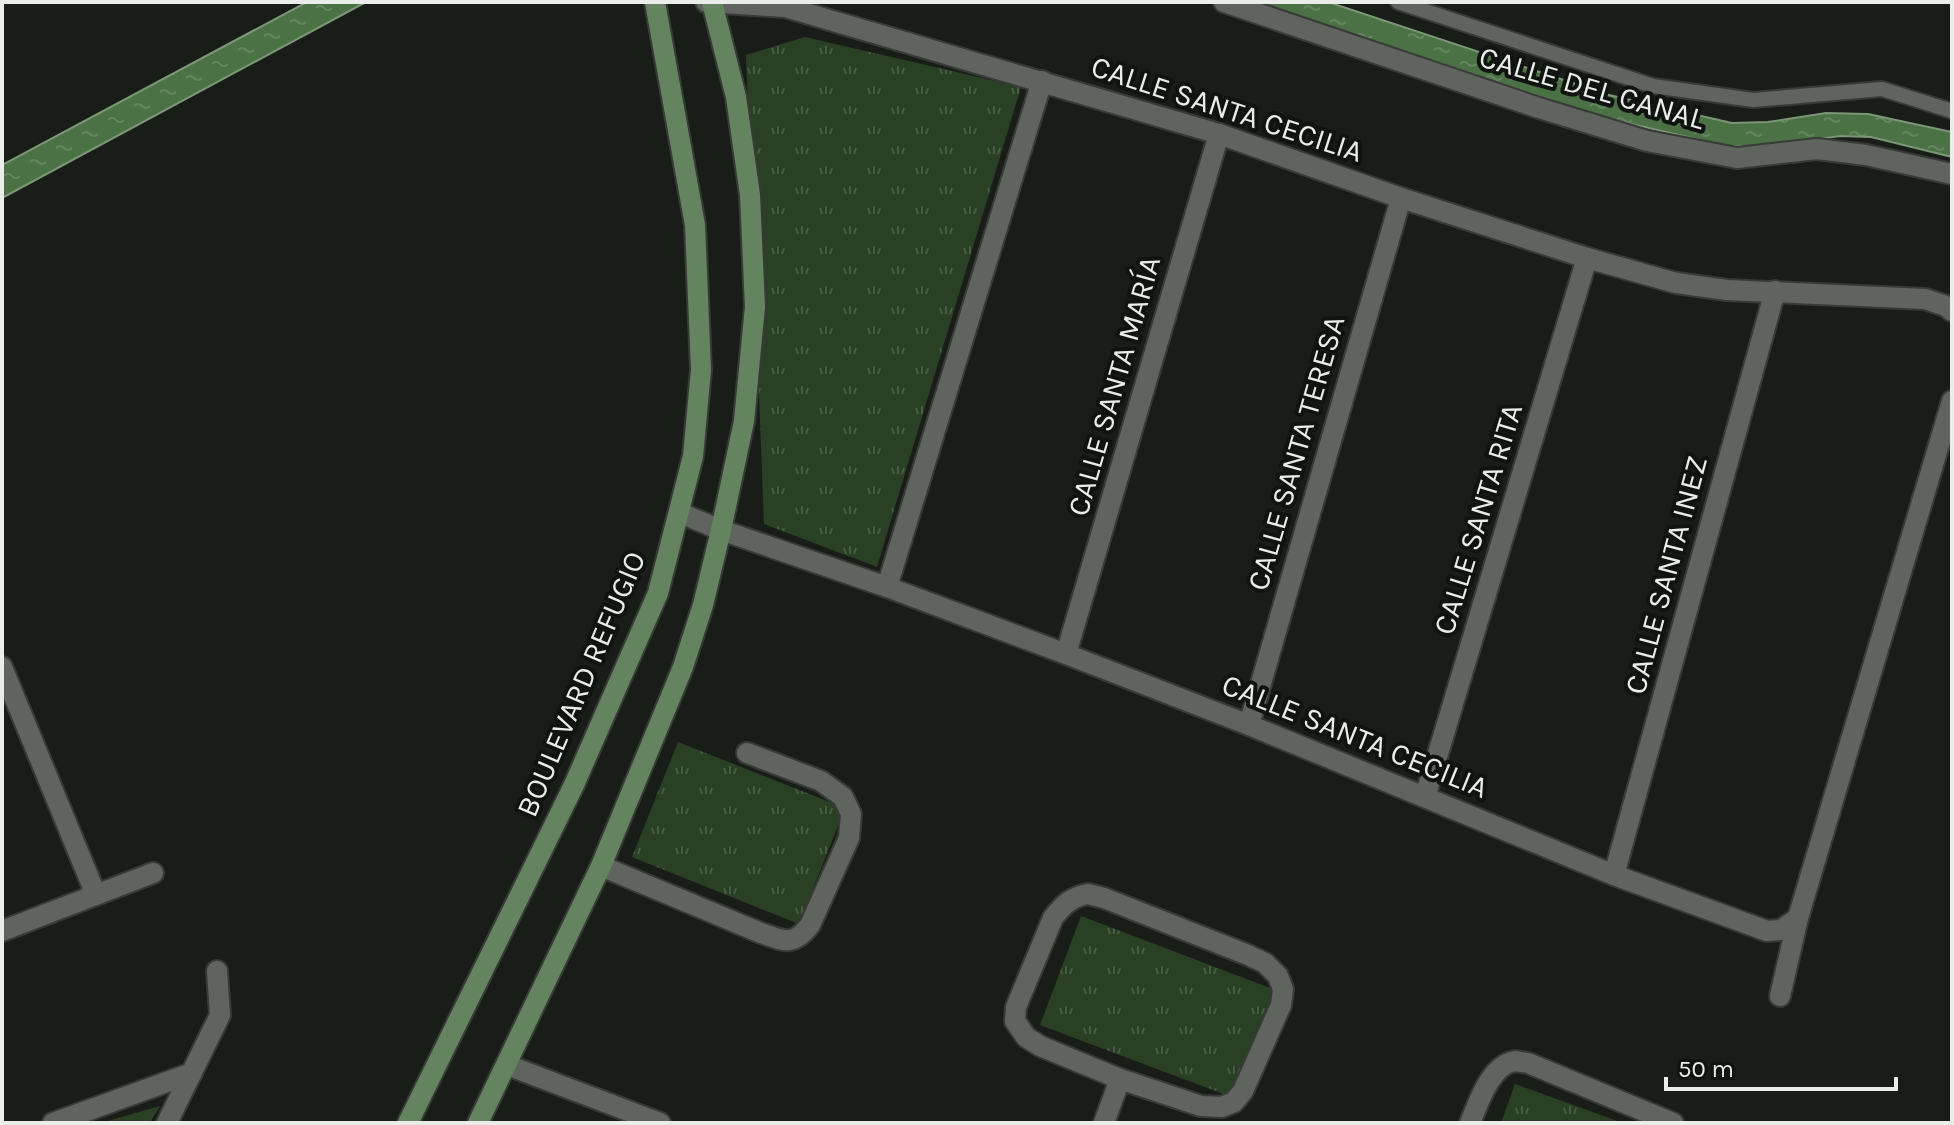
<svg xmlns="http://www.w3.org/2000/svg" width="1954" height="1125" viewBox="0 0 1954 1125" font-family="Karla,sans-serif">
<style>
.park{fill:url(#park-tufts)}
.water{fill:url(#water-ripples);stroke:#7b9776;stroke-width:2}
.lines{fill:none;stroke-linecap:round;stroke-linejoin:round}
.lane-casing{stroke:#373a36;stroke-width:18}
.street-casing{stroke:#373a36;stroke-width:24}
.secondary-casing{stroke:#373a36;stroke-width:24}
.lane{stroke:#5f645e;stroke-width:14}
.street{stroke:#5f645e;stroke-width:20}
.secondary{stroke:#64845f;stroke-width:20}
.labels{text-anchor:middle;stroke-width:8;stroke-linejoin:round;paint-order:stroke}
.street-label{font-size:30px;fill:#eaede9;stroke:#101410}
</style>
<defs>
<pattern id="park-tufts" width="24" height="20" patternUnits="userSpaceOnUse" patternTransform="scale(2)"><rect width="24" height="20" fill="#294025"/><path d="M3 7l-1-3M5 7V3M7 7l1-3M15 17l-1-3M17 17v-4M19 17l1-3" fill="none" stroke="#485c45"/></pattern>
<pattern id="water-ripples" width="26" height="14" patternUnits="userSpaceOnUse" patternTransform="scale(2)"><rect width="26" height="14" fill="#4b7245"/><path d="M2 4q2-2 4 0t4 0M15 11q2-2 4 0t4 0" fill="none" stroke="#658660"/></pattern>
</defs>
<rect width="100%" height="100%" fill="#191d18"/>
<g class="park">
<polygon points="805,37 1021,87 877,567 764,524 746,55"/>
<polygon points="678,742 845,808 799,924 632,857"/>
<polygon points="1081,916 1275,990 1234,1098 1040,1025"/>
<polygon points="1515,1084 1623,1123 1501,1123"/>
<polygon points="160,1106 150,1123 101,1123"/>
</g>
<g class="water">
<polygon points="307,2 366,2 2,198 2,165"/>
<polygon points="1257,2 1328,2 1609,95 1732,123 1768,122 1826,113 1868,114 1952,132 1952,157 1871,137 1840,136 1771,146 1726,146 1597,116"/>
</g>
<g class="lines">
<defs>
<polyline id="lane" points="1398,2 1653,86 1753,100 1882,89 1952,111"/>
<g id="street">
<polyline points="706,2 785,7 1219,134 1401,198 1587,258 1676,283 1727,290 1925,299 1946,306 1952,311"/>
<polyline points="1224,2 1539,108 1647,141 1737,158 1817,149 1866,155 1952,174"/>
<polyline points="680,513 721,530 887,587 1066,654 1249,725 1614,875 1767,931 1781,930 1798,918"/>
<polyline points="887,587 1042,81"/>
<polyline points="1066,654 1219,134"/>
<polyline points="2,667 96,895"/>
<polyline points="1249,725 1401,198"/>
<polyline points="1425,797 1587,258"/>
<path d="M601,866L761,933C784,941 793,947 810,925L849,838L851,814L843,797L821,781L747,753"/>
<polyline points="1614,875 1775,291"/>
<path d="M1088,894L1104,898L1248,955L1265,963L1278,976L1283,989L1281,1005L1243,1091L1234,1102L1222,1107L1201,1106L1120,1079L1040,1046L1026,1037L1015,1021L1016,1007L1053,918C1063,905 1071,897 1088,894Z"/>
<polyline points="2,931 153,873"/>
<polyline points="1780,996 1798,918 1952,401"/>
<polyline points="507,1065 660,1123"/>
<polyline points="53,1123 192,1073"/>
<polyline points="167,1123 220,1015 217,971"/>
<polyline points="1104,1123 1120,1079"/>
<path d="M1470,1123C1478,1104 1490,1065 1515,1061C1517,1061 1526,1063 1528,1063L1673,1123"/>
</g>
<g id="secondary">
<polyline points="408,1123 574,785 658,593 693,456 701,370 695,225 655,2"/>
<polyline points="478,1123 601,866 683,667 703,605 721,530 744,421 755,307 750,195 736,97 712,2"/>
</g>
</defs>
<use href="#lane" class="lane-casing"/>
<use href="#street" class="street-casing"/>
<use href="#secondary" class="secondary-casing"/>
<use href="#lane" class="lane"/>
<use href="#street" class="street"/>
<use href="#secondary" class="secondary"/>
</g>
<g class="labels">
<g class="street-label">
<text transform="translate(1592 88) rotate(16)" y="10">CALLE DEL CANAL</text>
<text transform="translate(1227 109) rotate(18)" y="10">CALLE SANTA CECILIA</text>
<text transform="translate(1114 386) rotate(-74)" y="10">CALLE SANTA MARÍA</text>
<text transform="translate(1296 453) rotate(-74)" y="10">CALLE SANTA TERESA</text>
<text transform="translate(1478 519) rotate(-73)" y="10">CALLE SANTA RITA</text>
<text transform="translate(1666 575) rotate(-75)" y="10">CALLE SANTA INEZ</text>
<text transform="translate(581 684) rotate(-67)" y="10">BOULEVARD REFUGIO</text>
<text transform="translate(1355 736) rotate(22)" y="10">CALLE SANTA CECILIA</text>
</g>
</g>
<rect width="1954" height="1125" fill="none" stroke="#eaede9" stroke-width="8"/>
<path d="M1666 1077v12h230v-12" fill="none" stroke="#eaede9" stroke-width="4"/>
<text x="1678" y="1077" font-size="24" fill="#eaede9" stroke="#101410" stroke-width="6" paint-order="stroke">50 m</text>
</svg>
